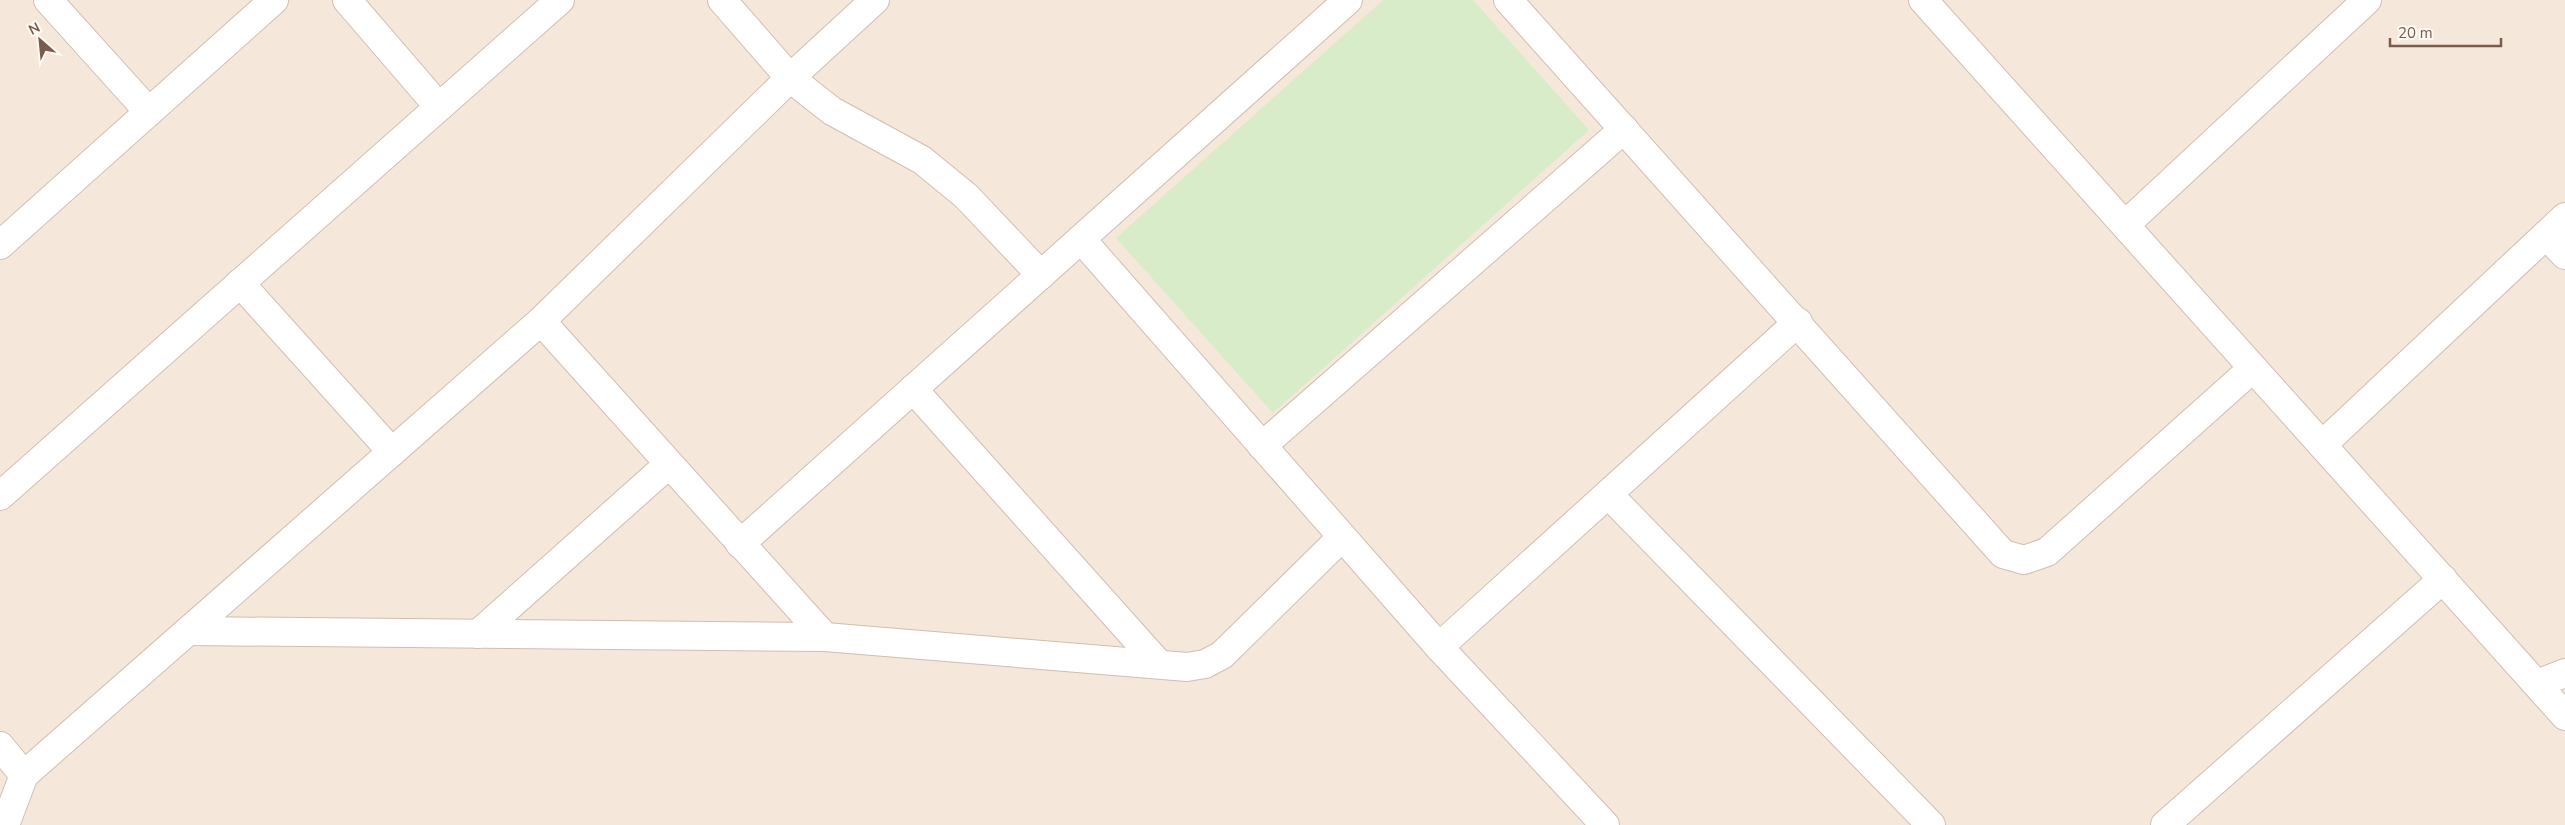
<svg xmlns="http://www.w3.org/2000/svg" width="2565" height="825" viewBox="0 0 2565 825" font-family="'Nunito Sans',sans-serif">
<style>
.residential{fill:#f5e8da}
.green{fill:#d8ecc9}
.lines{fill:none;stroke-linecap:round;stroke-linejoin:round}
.street-casing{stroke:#d1beb0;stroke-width:30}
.street{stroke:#fff;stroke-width:28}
</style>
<rect width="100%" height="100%" fill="#fdf6ec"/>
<rect class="residential" x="0" y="0" width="2565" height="825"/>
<polygon class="green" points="1383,0 1473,0 1589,130 1273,413 1116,238"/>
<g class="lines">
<defs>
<g id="street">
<polyline points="48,0 149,112"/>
<polyline points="347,0 439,107"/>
<polyline points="722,0 790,78 832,111 922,160 966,196 1041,275"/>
<polyline points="1508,0 2003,554 2024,560 2047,552 2253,368"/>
<polyline points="1923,0 2565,716"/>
<polyline points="2125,225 2367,0"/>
<polyline points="2546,235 2565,255"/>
<polyline points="1081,239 1439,647 1605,825"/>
<polyline points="0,245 274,0"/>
<polyline points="240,283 392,452"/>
<polyline points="541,321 825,637"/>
<polyline points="913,389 1158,663"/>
<polyline points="2322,445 2565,217"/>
<polyline points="1262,446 1624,129"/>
<polyline points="1608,494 1931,825"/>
<polyline points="0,496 560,0"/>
<polyline points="740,544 1348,0"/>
<polyline points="188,631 825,637 1187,667 1205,664 1222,655 1342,537"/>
<polyline points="478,634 669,464"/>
<polyline points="1439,647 1798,322"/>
<polyline points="2537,684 2565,673"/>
<polyline points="0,746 24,775"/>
<polyline points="5,825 24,775 541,321 790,78 875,0"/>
<polyline points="2165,825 2443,579"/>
</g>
</defs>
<use href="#street" class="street-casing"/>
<use href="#street" class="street"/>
</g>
<g transform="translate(40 40) rotate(333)" stroke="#fffaf3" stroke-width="4" paint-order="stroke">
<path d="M0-4L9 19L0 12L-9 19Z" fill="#7a5c4d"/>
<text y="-8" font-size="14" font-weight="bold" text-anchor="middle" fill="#7a5c4d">N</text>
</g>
<path d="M2390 38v8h111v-8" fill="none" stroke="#7a5c4d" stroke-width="2.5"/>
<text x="2398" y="38" font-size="15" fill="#7a5c4d" stroke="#fffaf3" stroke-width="4" paint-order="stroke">20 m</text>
</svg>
